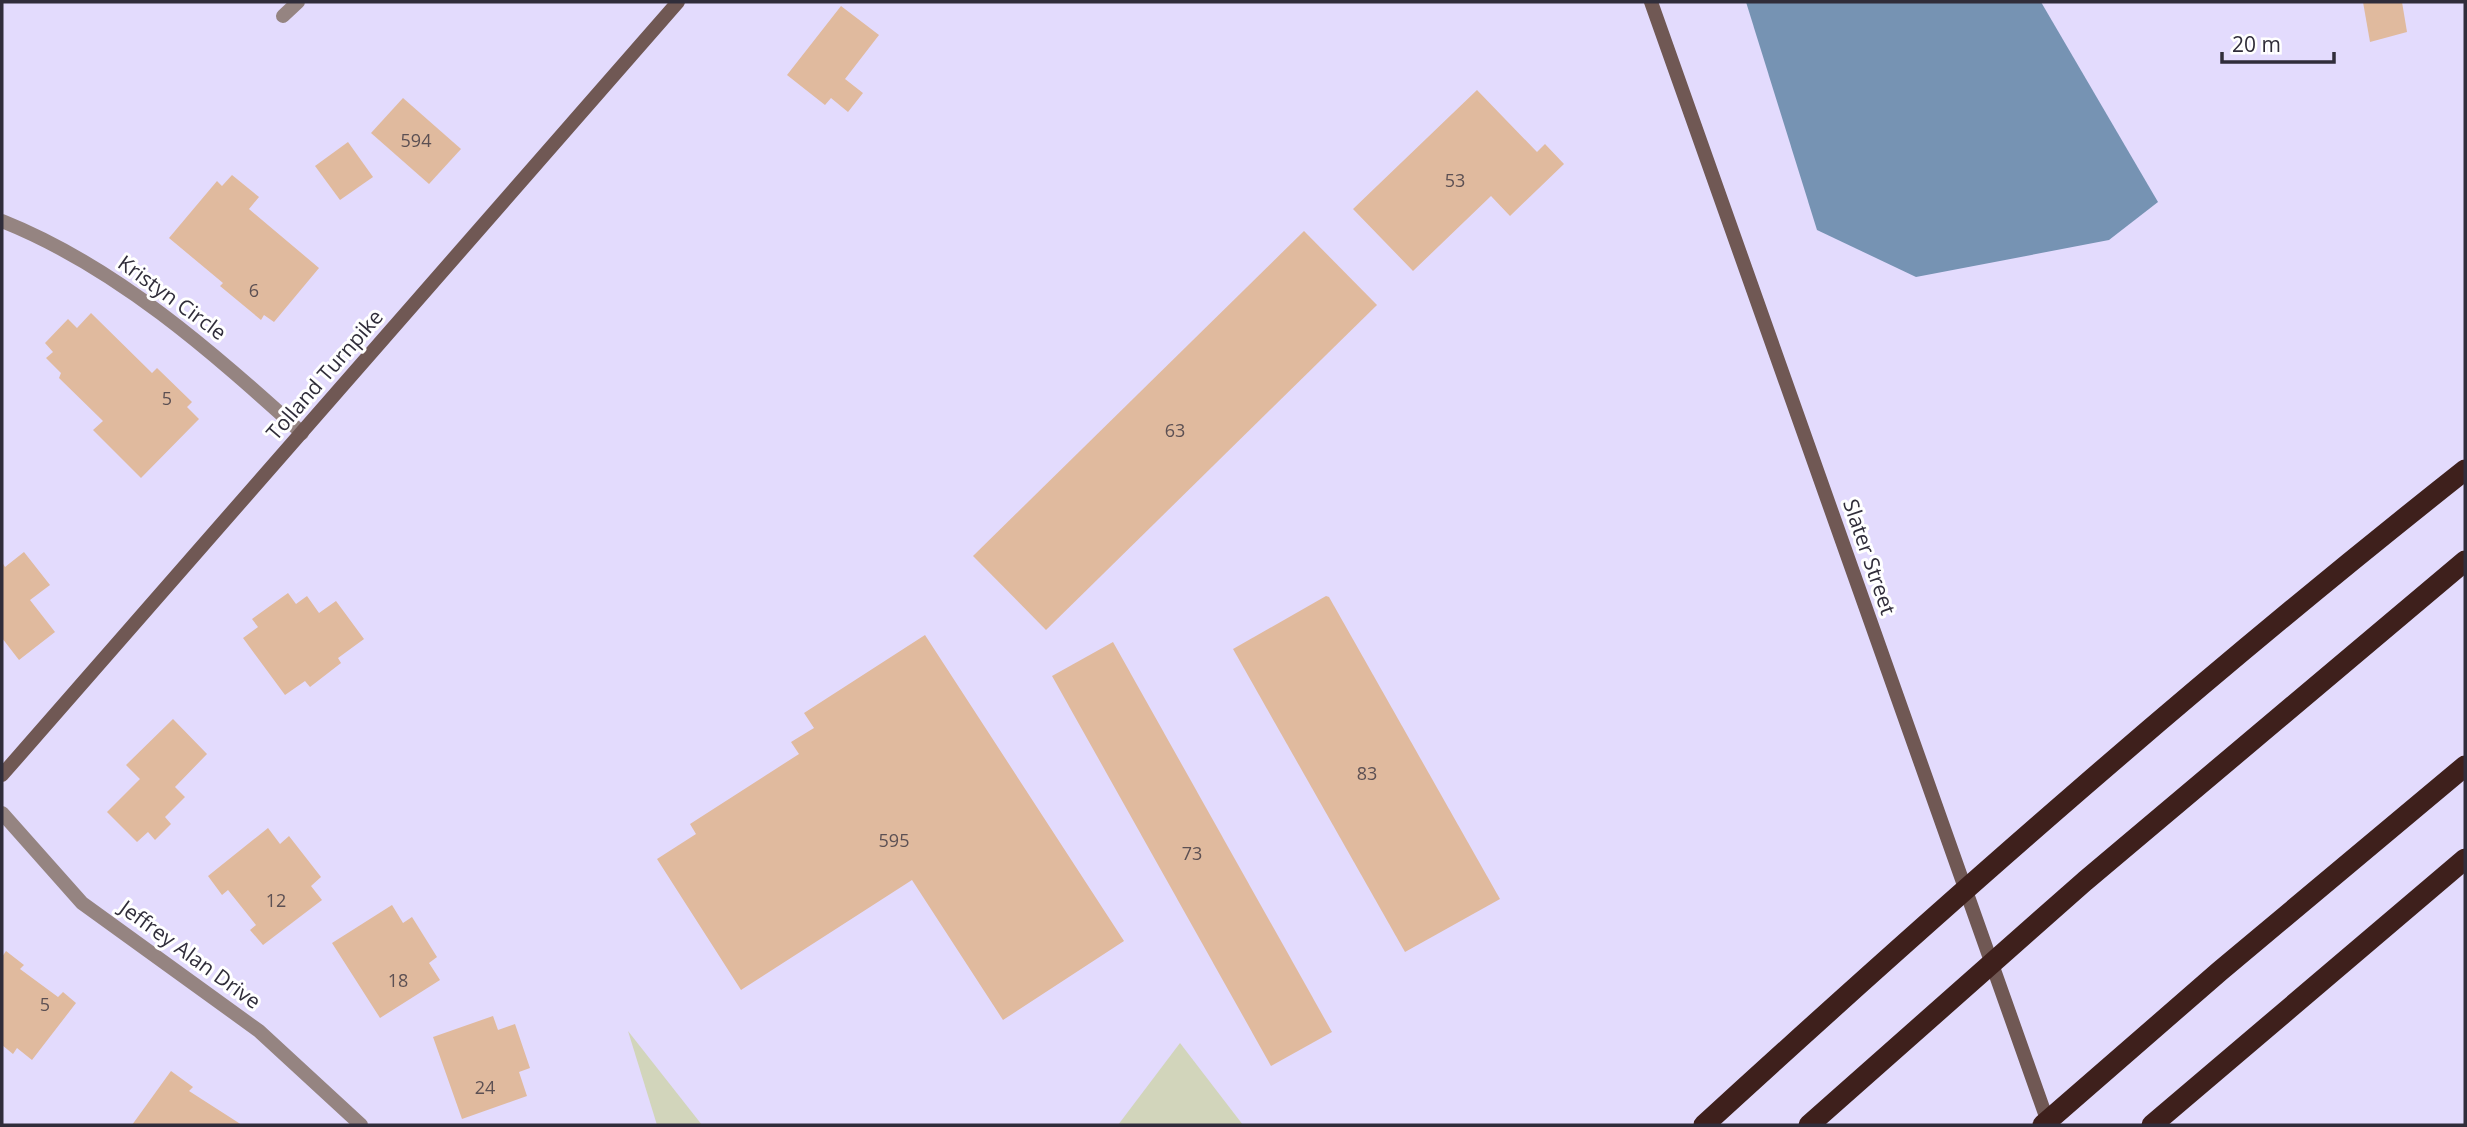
<svg xmlns="http://www.w3.org/2000/svg" width="2467" height="1127" viewBox="0 0 2467 1127" font-family="'Open Sans',sans-serif">
<style>
.green{fill:#d2d5bb}
.water{fill:#7693b3}
.building{fill:#e0ba9e}
.lines{fill:none;stroke-linecap:round;stroke-linejoin:round}
.street{stroke:#958481;stroke-width:14}
.secondary{stroke:#705854;stroke-width:14}
.highway{stroke:#3e201c;stroke-width:21}
.labels{text-anchor:middle;stroke-width:6;stroke-linejoin:round;paint-order:stroke}
.number-label{font-size:18px;fill:#5c5053}
.street-label{font-size:21px;fill:#302d3a;stroke:#fff}
</style>
<rect width="100%" height="100%" fill="#e3dbfd"/>
<g class="green">
<polygon points="628,1031 702,1125 657,1125"/>
<polygon points="1180,1043 1243,1125 1118,1125"/>
</g>
<polygon class="water" points="1746,2 2041,2 2158,202 2109,240 1916,277 1817,230"/>
<g class="building">
<polygon points="2363,2 2402,2 2407,32 2370,42"/>
<polygon points="841,6 879,35 845,79 863,93 848,112 831,98 825,105 787,75"/>
<polygon points="1477,90 1537,152 1545,144 1564,164 1510,216 1491,196 1413,271 1353,209"/>
<polygon points="403,98 461,149 429,184 371,133"/>
<polygon points="348,142 373,177 340,200 315,166"/>
<polygon points="232,175 259,197 249,209 319,268 274,322 264,315 261,320 220,286 223,283 169,238 217,181 222,186"/>
<polygon points="1304,231 1377,305 1046,630 973,556"/>
<polygon points="91,313 152,373 157,368 192,402 187,407 199,419 141,478 93,430 103,421 59,378 61,373 46,358 53,352 45,343 68,319 77,328"/>
<polygon points="24,552 50,585 30,600 55,632 19,660 2,638 2,562 5,567"/>
<polygon points="288,593 296,604 307,596 319,613 336,601 364,639 338,658 341,663 310,687 305,681 285,695 243,638 258,627 252,619"/>
<polygon points="1326,596 1329,597 1500,899 1405,952 1233,649"/>
<polygon points="925,635 1124,941 1003,1020 912,880 741,990 657,859 696,834 690,824 799,754 791,742 814,728 804,713"/>
<polygon points="1113,642 1332,1032 1271,1066 1052,676"/>
<polygon points="173,719 207,754 175,787 185,797 165,817 171,824 155,840 148,832 137,842 107,812 140,779 126,765"/>
<polygon points="268,828 280,844 289,836 321,877 311,886 322,900 263,945 250,930 256,925 228,890 222,895 208,876"/>
<polygon points="392,905 403,923 412,917 437,957 429,963 440,980 380,1018 332,943"/>
<polygon points="6,951 24,965 20,969 58,997 63,992 76,1003 32,1060 17,1048 13,1054 2,1045 2,957"/>
<polygon points="493,1016 498,1030 515,1024 530,1068 519,1072 527,1096 462,1119 433,1037"/>
<polygon points="171,1071 193,1087 189,1091 242,1125 132,1125"/>
</g>
<g class="lines">
<g class="street">
<polyline points="283,16 298,2"/>
<path d="M2,221C117,267 211,351 302,433"/>
<polyline points="2,813 82,903 259,1031 361,1125"/>
</g>
<g class="secondary">
<polyline points="1651,2 2049,1125"/>
<polyline points="2,775 678,2"/>
</g>
<g class="highway">
<path d="M1704,1125C1951,899 2203,677 2465,470"/>
<polyline points="1809,1125 2085,881 2465,561"/>
<polyline points="2043,1125 2220,971 2465,766"/>
<polyline points="2152,1125 2465,859"/>
</g>
</g>
<g class="labels">
<g class="number-label">
<text x="416" y="147">594</text>
<text x="1455" y="187">53</text>
<text x="254" y="297">6</text>
<text x="167" y="405">5</text>
<text x="1175" y="437">63</text>
<text x="1367" y="780">83</text>
<text x="894" y="847">595</text>
<text x="1192" y="860">73</text>
<text x="276" y="907">12</text>
<text x="398" y="987">18</text>
<text x="45" y="1011">5</text>
<text x="485" y="1094">24</text>
</g>
<g class="street-label">
<text transform="translate(172 298) rotate(36)" y="7">Kristyn Circle</text>
<text transform="translate(325 375) rotate(-49)" y="7">Tolland Turnpike</text>
<text transform="translate(1869 557) rotate(71)" y="7">Slater Street</text>
<text transform="translate(190 955) rotate(36)" y="7">Jeffrey Alan Drive</text>
</g>
</g>
<rect width="2467" height="1127" fill="none" stroke="#302d3a" stroke-width="7"/>
<path d="M2222 52v10h112v-10" fill="none" stroke="#302d3a" stroke-width="3.5"/>
<text x="2232" y="52" font-size="21" fill="#302d3a" stroke="#ffffff" stroke-width="5" paint-order="stroke">20 m</text>
</svg>
